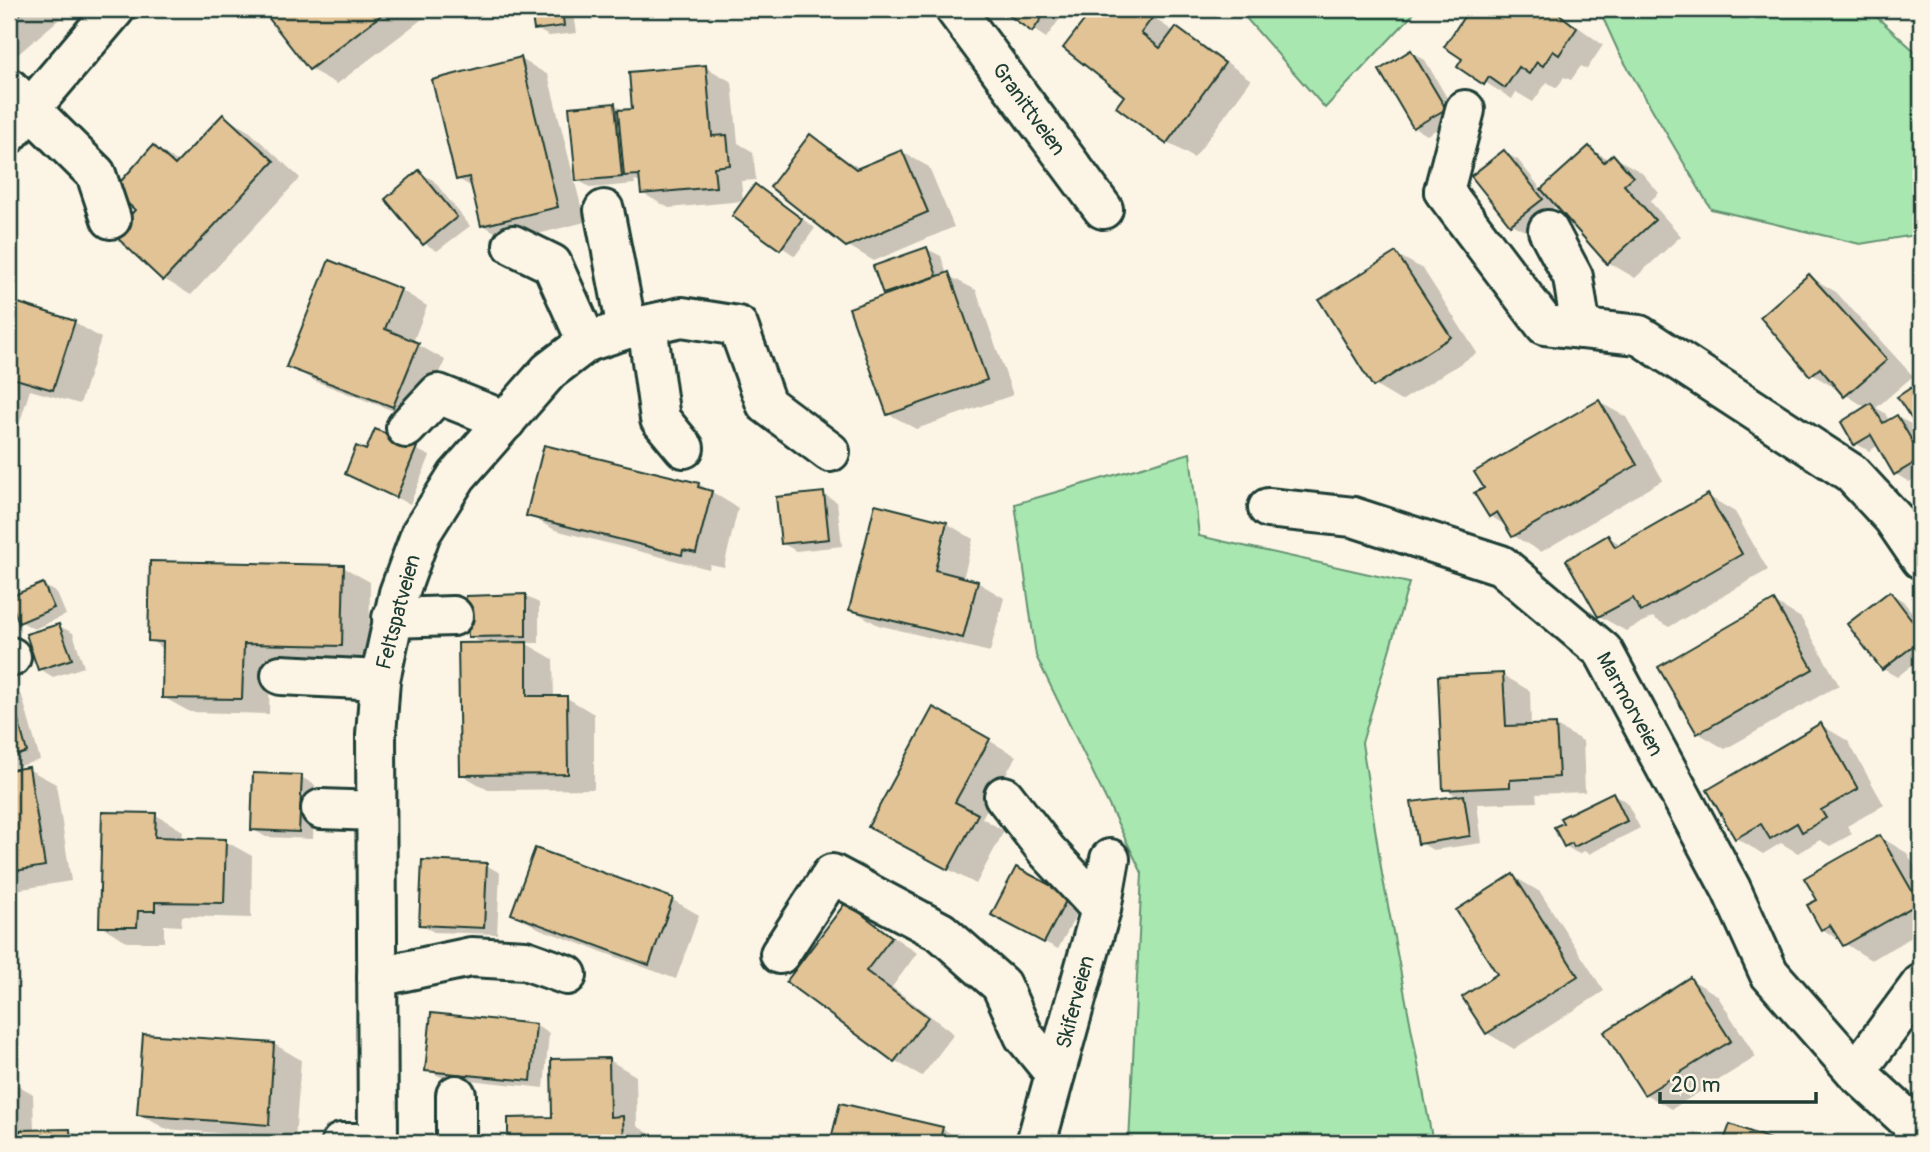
<svg xmlns="http://www.w3.org/2000/svg" width="1930" height="1152" viewBox="0 0 1930 1152" font-family="Pangolin,sans-serif">
<style>
.green{fill:#a8e7af;stroke:#649272;stroke-width:2}
.shadow{fill:#0003;fill-rule:evenodd}
.building{fill:#e2c395;stroke:#1f3d34;stroke-width:2}
.lines{fill:none;stroke-linecap:round;stroke-linejoin:round}
.minor-casing{stroke:#1f3d34;stroke-width:44}
.minor{stroke:#fcf5e5;stroke-width:38}
.labels{text-anchor:middle;stroke-width:7;stroke-linejoin:round;paint-order:stroke}
.street-label{font-size:21px;fill:#1f3d34;stroke:#fcf5e5}
</style>
<rect width="100%" height="100%" fill="#fcf5e5"/>
<filter id="ink" filterUnits="userSpaceOnUse"><feTurbulence type="fractalNoise" baseFrequency=".0143" numOctaves="2"/><feDisplacementMap in="SourceGraphic" scale="14" xChannelSelector="R" yChannelSelector="G"/><feConvolveMatrix kernelMatrix="1 2 1 2 8 2 1 2 1" color-interpolation-filters="sRGB"/></filter>
<g filter="url(#ink)">
<g class="green">
<polygon points="1238,9 1418,9 1325,108"/>
<polygon points="1599,9 1868,9 1921,57 1921,234 1860,244 1711,209 1619,53"/>
<polygon points="1190,453 1199,536 1409,583 1362,743 1382,874 1433,1143 1129,1143 1142,873 1036,656 1015,504"/>
</g>
<g class="shadow">
<polygon points="9,9 71,9 17,55 9,50"/>
<polygon points="271,9 434,9 434,10 337,84 310,69 267,12"/>
<polygon points="533,9 573,9 577,33 549,36 536,29"/>
<polygon points="1003,9 1067,9 1046,38"/>
<polygon points="1095,9 1142,9 1174,32 1176,29 1203,45 1251,80 1194,158 1167,142 1126,96 1066,48"/>
<polygon points="1471,9 1553,9 1603,45 1587,69 1581,66 1571,80 1564,77 1557,88 1547,82 1533,102 1516,92 1512,99 1459,66 1464,59 1446,47"/>
<polygon points="1411,52 1425,60 1458,117 1427,135 1414,127"/>
<polygon points="521,59 548,75 585,222 510,241 483,225 474,188 458,179"/>
<polygon points="705,67 732,82 738,143 753,152 756,180 741,181 743,201 669,208 642,193 642,184 634,180 635,184 591,188 578,180 615,105 625,111 634,110"/>
<polygon points="223,116 250,132 300,178 191,295 164,279 138,210 154,147 180,163"/>
<polygon points="811,136 860,169 902,152 929,167 954,227 874,261 847,245"/>
<polygon points="1589,148 1610,160 1614,157 1641,172 1659,193 1650,201 1681,236 1635,278 1608,262 1557,205 1525,231 1511,224 1504,152 1518,160 1542,190"/>
<polygon points="420,173 433,180 470,226 437,251 424,243"/>
<polygon points="768,194 815,228 795,256 735,215"/>
<polygon points="927,249 941,256 947,275 976,290 1013,395 916,429 889,414 888,296 884,293"/>
<polygon points="1396,254 1423,269 1477,353 1401,401 1374,385"/>
<polygon points="330,262 401,290 427,306 413,342 445,360 420,421 315,381 288,366"/>
<polygon points="1809,276 1836,292 1913,376 1876,408 1885,413 1889,421 1897,417 1911,424 1921,442 1921,475 1909,482 1896,474 1879,445 1869,451 1855,443 1867,408 1812,374"/>
<polygon points="9,302 74,322 101,338 80,404 30,390 12,447 9,446"/>
<polygon points="1599,402 1626,417 1663,480 1541,552 1514,536 1507,526 1490,516"/>
<polygon points="376,431 430,456 410,504 356,480"/>
<polygon points="545,447 699,484 738,508 724,567 710,564 709,569 555,530 528,515"/>
<polygon points="823,494 837,502 842,546 796,551 782,543"/>
<polygon points="1708,496 1735,512 1768,570 1669,627 1652,617 1626,631 1599,616 1608,537 1622,545"/>
<path d="M946,523L973,539L963,579L977,582L1004,598L990,652L878,625L851,609ZM943,529H947L934,579L931,578Z"/>
<polygon points="343,567 370,582 369,661 270,658 269,714 190,712 163,697 164,649 150,640"/>
<polygon points="43,585 57,593 66,615 34,629 20,621"/>
<polygon points="1890,593 1903,601 1921,624 1921,658 1897,677 1883,669"/>
<polygon points="525,596 539,603 539,643 525,643 553,659 554,698 567,698 594,714 594,789 488,790 461,774 484,644 469,636"/>
<polygon points="1774,602 1801,618 1839,685 1725,749 1698,733"/>
<polygon points="59,626 73,633 84,667 53,677 40,669"/>
<polygon points="1503,675 1530,691 1531,727 1556,726 1583,741 1585,792 1536,794 1537,802 1477,804 1482,843 1433,850 1419,842 1459,797 1445,789"/>
<polygon points="9,689 22,696 40,760 9,769"/>
<polygon points="934,709 1016,756 982,818 1004,831 976,884 897,842"/>
<polygon points="1821,725 1848,741 1884,805 1847,826 1852,834 1830,846 1820,840 1798,853 1781,843 1763,854 1736,838"/>
<polygon points="28,769 56,784 71,881 9,891 9,772"/>
<polygon points="301,777 315,785 313,839 266,837 252,829"/>
<polygon points="1613,794 1626,801 1640,828 1589,854 1584,851 1579,854 1565,846"/>
<polygon points="156,815 183,831 182,840 225,841 252,856 251,918 182,916 181,926 164,925 164,942 128,942 101,926"/>
<polygon points="1880,837 1907,853 1921,877 1921,932 1871,960 1822,929 1819,900"/>
<polygon points="536,850 673,900 699,915 676,979 540,929 513,914"/>
<polygon points="486,865 500,873 497,934 434,932 420,924"/>
<polygon points="1513,876 1540,892 1604,991 1514,1049 1487,1033 1499,974"/>
<polygon points="1068,897 1082,904 1058,949 1006,922"/>
<polygon points="846,904 917,953 892,987 954,1034 922,1076 895,1061 789,981"/>
<polygon points="1690,979 1717,995 1756,1057 1672,1109 1645,1094"/>
<polygon points="536,1026 549,1033 544,1088 441,1077 427,1070"/>
<polygon points="274,1044 301,1060 295,1139 166,1129 139,1114"/>
<polygon points="609,1060 636,1076 637,1126 650,1134 650,1143 510,1143 510,1120 554,1119"/>
<polygon points="9,1080 33,1094 34,1131 70,1131 84,1138 84,1143 9,1143"/>
<polygon points="841,1105 943,1129 967,1143 832,1143"/>
</g>
<g class="building">
<polygon points="9,9 26,9 9,24"/>
<polygon points="268,9 389,9 309,70 264,12"/>
<polygon points="531,9 562,9 564,26 534,30"/>
<polygon points="1000,9 1048,9 1032,32"/>
<polygon points="1093,9 1139,9 1152,18 1141,33 1160,48 1176,27 1225,63 1166,144 1116,107 1124,96 1063,48"/>
<polygon points="1469,9 1553,9 1577,28 1559,55 1553,51 1543,66 1537,62 1529,74 1519,67 1505,88 1489,77 1484,85 1457,67 1462,59 1444,47"/>
<polygon points="1411,50 1446,109 1413,128 1379,70"/>
<polygon points="521,57 558,207 481,226 469,177 456,180 432,80"/>
<polygon points="706,65 712,136 727,135 730,165 714,167 716,187 641,194 639,175 624,176 618,110 632,109 629,72"/>
<polygon points="615,103 622,177 576,181 569,107"/>
<polygon points="223,114 274,161 163,281 113,234 135,210 113,190 153,145 175,165"/>
<polygon points="810,134 856,169 902,150 928,212 846,247 770,187"/>
<polygon points="1589,146 1604,162 1613,154 1633,177 1624,185 1655,220 1607,264 1541,189"/>
<polygon points="1504,150 1543,199 1510,225 1471,176"/>
<polygon points="419,170 457,217 423,245 385,199"/>
<polygon points="755,184 802,219 780,250 732,216"/>
<polygon points="927,247 937,276 883,294 873,266"/>
<polygon points="1396,252 1451,337 1373,387 1319,300"/>
<polygon points="329,260 401,289 385,329 419,343 393,407 286,367"/>
<polygon points="949,272 987,380 887,415 849,308"/>
<polygon points="1809,274 1887,360 1844,397 1820,368 1810,376 1760,317"/>
<polygon points="9,300 75,321 53,390 9,377"/>
<polygon points="1921,381 1921,433 1897,397"/>
<polygon points="1599,400 1637,465 1512,537 1497,512 1489,517 1474,493 1484,488 1474,472"/>
<polygon points="1871,403 1883,423 1897,415 1921,456 1921,459 1894,475 1871,435 1854,445 1841,422"/>
<polygon points="375,429 417,447 396,498 345,474 356,446 366,450"/>
<polygon points="544,445 699,483 698,487 712,491 696,553 683,550 682,555 526,516"/>
<polygon points="824,492 829,539 781,544 776,497"/>
<polygon points="1708,494 1742,554 1641,612 1633,598 1598,617 1566,560 1608,535 1615,547"/>
<polygon points="875,504 947,522 935,570 978,581 963,638 849,610"/>
<polygon points="150,561 344,565 342,646 244,644 242,699 162,698 163,642 148,641"/>
<polygon points="43,583 54,608 19,623 9,597"/>
<polygon points="1890,591 1921,632 1921,640 1882,670 1847,624"/>
<polygon points="526,594 526,636 468,637 466,596"/>
<polygon points="1774,600 1813,669 1697,734 1658,667"/>
<polygon points="59,624 72,659 38,670 26,634"/>
<polygon points="527,642 527,696 567,696 568,774 460,775 458,643"/>
<polygon points="1503,673 1506,726 1556,724 1559,777 1510,780 1510,787 1443,790 1438,676"/>
<polygon points="9,687 27,752 9,758"/>
<polygon points="933,707 990,739 955,802 978,814 948,870 868,827"/>
<polygon points="1821,723 1858,789 1821,810 1826,818 1802,832 1797,823 1770,839 1761,824 1735,839 1707,790"/>
<polygon points="29,767 45,866 9,872 9,770"/>
<polygon points="253,773 302,775 299,832 251,830"/>
<polygon points="1613,792 1627,821 1574,847 1572,843 1564,847 1554,827 1563,823 1560,818"/>
<polygon points="1464,795 1470,836 1418,844 1411,802"/>
<polygon points="102,812 156,813 155,837 226,839 224,903 155,902 155,911 138,911 137,927 99,927"/>
<polygon points="1880,835 1919,903 1843,946 1830,925 1821,930 1807,905 1817,900 1804,878"/>
<polygon points="535,848 673,898 649,965 511,914"/>
<polygon points="422,860 487,863 484,928 419,925"/>
<polygon points="1016,867 1069,895 1044,943 991,915"/>
<polygon points="1513,874 1578,976 1486,1034 1462,997 1497,974 1456,910"/>
<polygon points="846,902 892,937 866,971 928,1017 894,1062 786,982"/>
<polygon points="1690,977 1731,1041 1644,1095 1604,1032"/>
<polygon points="431,1013 536,1024 531,1081 425,1071"/>
<polygon points="143,1034 274,1043 269,1125 137,1115"/>
<polygon points="609,1058 610,1117 623,1116 624,1143 508,1143 508,1118 552,1117 551,1059"/>
<polygon points="840,1103 943,1127 939,1143 830,1143"/>
<polygon points="1730,1124 1770,1139 1769,1143 1723,1143"/>
<polygon points="70,1129 71,1143 20,1143 20,1130"/>
</g>
<g class="lines">
<defs>
<g id="minor">
<polyline points="955,9 1103,209"/>
<polyline points="9,88 96,174 111,219"/>
<polyline points="9,134 115,9"/>
<polyline points="1444,191 1545,325 1639,335 1851,473 1893,518 1921,559"/>
<polyline points="1444,191 1465,110"/>
<polyline points="604,210 627,329"/>
<polyline points="1548,230 1573,277 1581,329"/>
<polyline points="513,245 552,264 587,342"/>
<polyline points="647,325 660,419 684,448"/>
<polyline points="406,428 438,394 506,421"/>
<polyline points="1268,508 1353,517 1501,565 1603,651 1731,889 1769,973 1856,1072 1921,1132"/>
<polyline points="392,618 453,616"/>
<polyline points="9,657 11,657"/>
<polyline points="281,675 380,680"/>
<polyline points="1004,796 1047,851 1101,909"/>
<polyline points="321,809 376,811"/>
<polyline points="780,954 832,874 941,932 1001,985 1024,1036 1055,1074"/>
<polyline points="377,977 471,957 525,960 567,975"/>
<polyline points="1856,1072 1921,984"/>
<polyline points="456,1095 456,1143"/>
<polyline points="341,1143 378,1143"/>
<polyline points="378,1143 376,735 380,680 399,593 421,533 457,476 549,371 587,342 627,329 682,317 738,326 766,404 830,452"/>
<polyline points="1036,1143 1101,909 1110,859"/>
</g>
</defs>
<use href="#minor" class="minor-casing"/>
<use href="#minor" class="minor"/>
</g>
</g>
<g class="labels">
<g class="street-label">
<text transform="translate(1029 109) rotate(54)" y="7">Granittveien</text>
<text transform="translate(398 612) rotate(-75)" y="7">Feltspatveien</text>
<text transform="translate(1630 704) rotate(61)" y="7">Marmorveien</text>
<text transform="translate(1075 1002) rotate(-75)" y="7">Skiferveien</text>
</g>
</g>
<rect width="1930" height="1152" fill="none" stroke="#fcf5e5" stroke-width="35"/>
<rect x="18" y="18" width="1895" height="1117" fill="none" stroke="#1f3d34" stroke-width="2.5" filter="url(#ink)"/>
<path d="M1660 1092v10h156v-10" fill="none" stroke="#1f3d34" stroke-width="3.5"/>
<text x="1671" y="1092" font-size="21" fill="#1f3d34" stroke="#fcf5e5" stroke-width="5" paint-order="stroke">20 m</text>
</svg>
